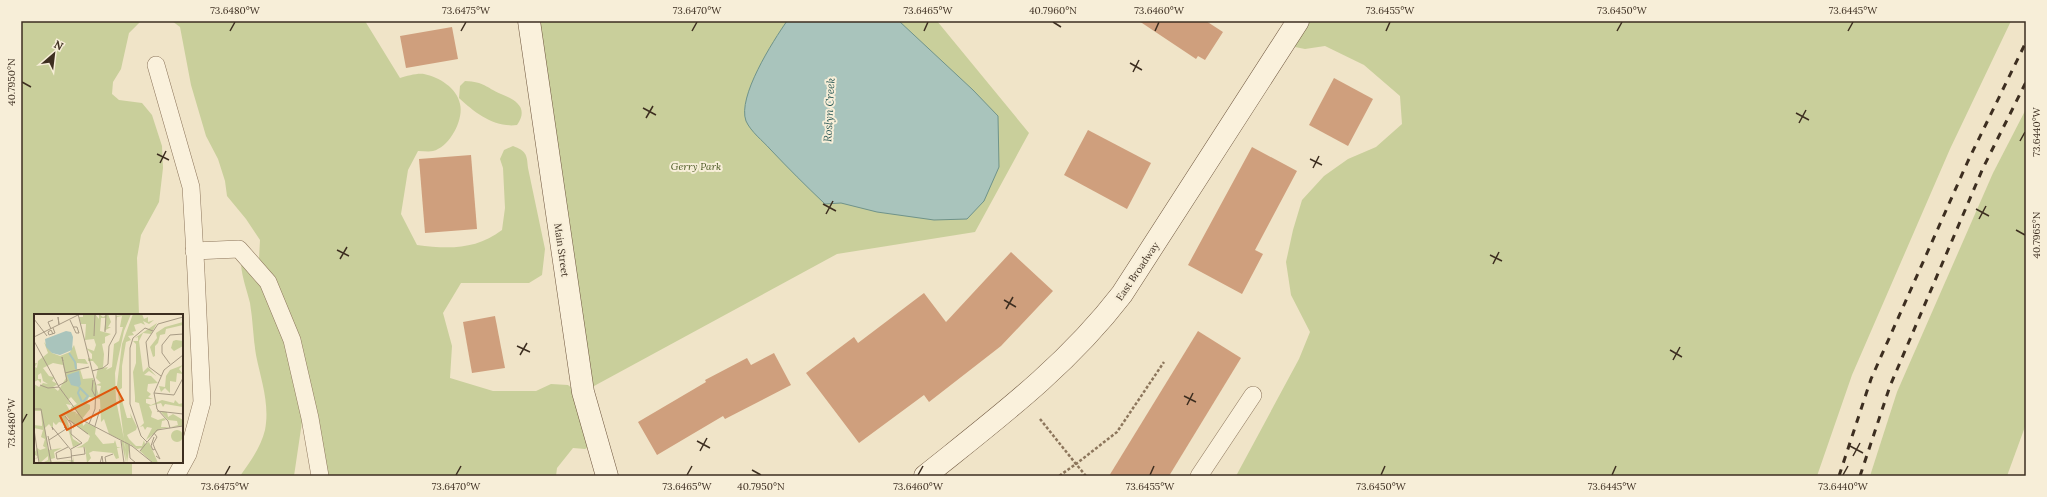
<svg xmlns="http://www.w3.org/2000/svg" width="2047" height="497" viewBox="0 0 2047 497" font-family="Lora,serif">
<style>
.green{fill:#c9cf9b}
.water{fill:#a9c4bc;stroke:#6f938a}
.building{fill:#cf9f7d}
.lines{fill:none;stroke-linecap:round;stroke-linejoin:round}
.lane-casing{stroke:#8d765c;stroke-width:18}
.secondary-casing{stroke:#6f573f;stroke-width:23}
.path{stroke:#8d765c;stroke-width:2.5;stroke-dasharray:3 2;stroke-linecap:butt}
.lane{stroke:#faf1dc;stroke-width:17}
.secondary{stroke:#faf1dc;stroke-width:22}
.rail{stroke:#3d2e20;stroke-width:3;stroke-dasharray:7 7;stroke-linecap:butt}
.ticks{fill:none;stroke:#3d2e20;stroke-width:1.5}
.labels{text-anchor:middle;stroke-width:4;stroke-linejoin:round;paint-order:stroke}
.park-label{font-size:10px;font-style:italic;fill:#4d5a26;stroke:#f7eed8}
.street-label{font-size:10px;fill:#3d2e20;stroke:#f7eed8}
.water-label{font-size:11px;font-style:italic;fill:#2f5d5a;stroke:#f7eed8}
.inset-river{fill:none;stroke:#a9c4bc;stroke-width:2}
.inset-road{fill:none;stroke:#a89b85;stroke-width:1}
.view{fill:#df570d;fill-opacity:0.15;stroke:#df570d;stroke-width:2}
.inset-edge{fill:none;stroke:#3d2e20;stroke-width:2}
.neatline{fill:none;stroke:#3d2e20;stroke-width:1.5}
.ticks-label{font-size:10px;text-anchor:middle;fill:#3d2e20}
</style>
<rect width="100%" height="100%" fill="#f0e4c8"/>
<g class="green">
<polygon points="21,21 144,21 140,22 129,33 121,69 113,82 112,94 119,100 142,103 152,115 162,146 163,168 159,202 141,235 137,258 139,315 35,315 35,462 132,462 132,476 21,476"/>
<path d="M172,21H365L400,78C407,76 417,73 424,74C439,77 457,88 460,104C464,119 450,147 433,151C429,152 423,151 418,151L408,170L401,214L417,245C448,249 476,250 502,230L505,208L503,168L500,159L504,150L513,146C526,151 527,154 528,168L545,249L542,275L529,283H461L443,313L452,346L450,378L493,391H536L551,384L568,385L579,394L593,445L585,449L573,448L557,468L556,476H328L302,422L294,476H240C250,462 261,447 265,430C270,404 261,380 256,355C253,338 253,320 250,303C247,290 242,278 241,264L258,278L260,240L246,219L227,196L225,181L218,159L206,136L191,85L180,27Z"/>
<polygon points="529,21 937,21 1029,133 975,232 837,254 583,392"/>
<polygon points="1301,21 2011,21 1950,149 1852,375 1817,476 1236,476 1299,359 1310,332 1291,295 1286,262 1293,230 1302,200 1324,176 1348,159 1376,147 1402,124 1400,96 1364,65 1325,46 1305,49 1295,47 1294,40"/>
<path d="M465,81C485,82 485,87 501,94C516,100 529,108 517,125C495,128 475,113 459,98L460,86Z"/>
<polygon points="2026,109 2026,424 2007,476 1870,476 1897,392 1993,173"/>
</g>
<path class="water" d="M787,21H899L973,90L998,116L999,167L984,201L967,219L934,220L877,212L841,203L825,204C806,186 788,168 770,149C763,141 751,132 746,121C737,97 773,41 787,21Z"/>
<g class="building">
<polygon points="1139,21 1206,21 1223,32 1205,60 1198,56 1196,59"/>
<polygon points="452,27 458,59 406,68 400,36"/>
<polygon points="1334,78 1373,99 1348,146 1309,125"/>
<polygon points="1088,130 1151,163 1127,209 1064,175"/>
<polygon points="1252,147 1297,171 1255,250 1263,254 1242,294 1188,265"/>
<polygon points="471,155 477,229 425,233 419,159"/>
<polygon points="1011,252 1053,291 1001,346 929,402 924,395 859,443 806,373 854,337 858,343 924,293 946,322"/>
<polygon points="495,316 505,368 472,373 463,322"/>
<polygon points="1198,331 1241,358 1169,476 1109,476"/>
<polygon points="774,353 791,385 725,419 723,416 657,455 638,422 706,382 705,380 747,358 751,365"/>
</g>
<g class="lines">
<defs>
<g id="lane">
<polyline points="156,65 191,187 196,272 202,402 188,454 176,476"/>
<polyline points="194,251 239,249 268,282 292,340 310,418 320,476"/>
<polyline points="1199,476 1253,395"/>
</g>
<g id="secondary">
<polyline points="529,21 583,392 607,476"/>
<path d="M925,476C996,419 1066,367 1122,294L1298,21"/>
</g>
</defs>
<use href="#lane" class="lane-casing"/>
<use href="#secondary" class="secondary-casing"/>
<g class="path">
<polyline points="1040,419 1076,464 1059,476"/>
<polyline points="1086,476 1076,464 1117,432 1164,362"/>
</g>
<use href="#lane" class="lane"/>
<use href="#secondary" class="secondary"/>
<g class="rail">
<polyline points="1839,476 1871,379 1968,161 2026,42"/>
<polyline points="1860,476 1890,386 1983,168 2026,82"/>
</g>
</g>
<path class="ticks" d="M1053,22L1061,27M230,31L235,22M461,31L466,22M692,31L697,22M924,31L928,22M1155,31L1159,22M1386,31L1390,22M1617,31L1622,22M1848,31L1853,22M1130,63L1142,70M1133,72L1139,60M22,82L31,87M643,108L656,115M1796,113L1809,120M646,118L653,106M1799,123L1806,110M2020,141L2025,132M157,154L169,160M1310,159L1322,165M160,163L166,151M1313,168L1319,156M823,204L836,211M1976,209L1989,216M826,214L833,201M1979,219L1986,206M2016,230L2025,235M337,250L349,256M1490,255L1502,261M340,259L347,247M1493,264L1499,252M1004,300L1016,307M1006,309L1013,297M517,346L530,352M1670,350L1682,357M520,355L527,343M1673,360L1680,347M1184,396L1196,402M1187,405L1193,393M22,423L27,414M697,441L710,448M1850,446L1863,453M700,451L707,438M1853,456L1860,443M752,470L761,475M225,475L230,466M456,475L461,466M687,475L692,466M918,475L923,466M1150,475L1154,466M1381,475L1385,466M1612,475L1616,466M1843,475L1848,466"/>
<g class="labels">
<g class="park-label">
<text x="696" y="170">Gerry Park</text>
</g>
<g class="street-label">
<text transform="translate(562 250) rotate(82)" y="4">Main Street</text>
<text transform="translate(1137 271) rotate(-56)" y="4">East Broadway</text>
</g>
<g class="water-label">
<text transform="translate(829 110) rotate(-87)" y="4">Roslyn Creek</text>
</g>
</g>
<g transform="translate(34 314)">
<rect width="149" height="149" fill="#f0e4c8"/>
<path d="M49,0H61L65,5V0L69,3L74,0L77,8L74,13H77L70,17L72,4H67L66,17L77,20L71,23V29L68,30L70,40L69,54L74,53L72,56L78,53L80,30L85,27L89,13H86L88,2L83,3L82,7V2L97,0L90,17L81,59L82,86L91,130L92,149L87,126L75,120L70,105L67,108L66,85L55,83L52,89L56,91V95L48,105L49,112L52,109L62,113L61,120L69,130L80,129L81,126L83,133H87L83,134L85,144L82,145L79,139L59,137L55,139L57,144L53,149L51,133L42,134L47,132L54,127L56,122L41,110L39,116V110L31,100L39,125L47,130L39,133L35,118L29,109L25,108L22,111L19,108V115L15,110L11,114L14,136L28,134L20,138L21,144L17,145L18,148L39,146V142L40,149L35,147L8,149L14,146V142L6,149L4,144L0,145L4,143L0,140L3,134L6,136L12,134L9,132L11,125L7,123L9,116L0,114V111L8,112V109L7,97H0V70L5,73L9,69L14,70L9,67L7,59L4,61V65H7V69L4,66L0,68V49H3L1,53L3,54L4,47L14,39L10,28L18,39L26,42L36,38L40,31L44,45H51L54,50L43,49V55H46L49,65L59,64L65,81L67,72L62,71L67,69L62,64L64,53L59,47H54V44L58,45V40L52,34L60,37L62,31L60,25L51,26L52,10H47L45,3H49ZM19,49L29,51L32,64L24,77L19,73L24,70L18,67L20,64L19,60V63L15,62L9,54ZM37,83L43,90L37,93V96L41,95L44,100L42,99L41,103L42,98L36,97L32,90L37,91L34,86ZM99,0H108L110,5L114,3V8L120,6L115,10L109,7L111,11L107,9L100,11L102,17L98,18L100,21L94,22L97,26L92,28L88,52V74L85,76L93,104H97L96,99L103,113L102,116L93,121L95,125L102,132H108L110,126L111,130L115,128L124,149H119L106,137L108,134L103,135L96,130L93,149L83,71L88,30ZM149,8V11L132,15L131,20L126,21L124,29L121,32V42L119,43L116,33L123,24L122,19L131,13ZM123,9L117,20L109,19L105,27L109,58L114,53L122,62L115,57L110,61L117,62L124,69L114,70L113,77L117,80L114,83L119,85H112V89L117,91L128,86L140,89L141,86L145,90L149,89V93L131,90L129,93L127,89L115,92L118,98L117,103L124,106L130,104L132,106L128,107L127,113H136L126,115L112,126L118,114L113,113L111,116L109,112L106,113L110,109L105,89L101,88V83L99,58L102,49V30L99,27H104V23L101,24ZM142,26L149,27V32L140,37L137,34L139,27ZM149,51L145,55L149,60L143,59L142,68L136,67V79L131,74L127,78L125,72L131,73L132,62L136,56ZM126,97L133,98L134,103L139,100L149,106V112L137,113L144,111L143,107L134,106ZM137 122a6 6 0 1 1 12 0a6 6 0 1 1-12 0Z" fill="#c9cf9b" fill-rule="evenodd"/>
<path d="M32,17L37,18L39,23L38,36L26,41L18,39L12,33L11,25ZM45,57L47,70L45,73L37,71L33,61Z" fill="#a9c4bc"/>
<path class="inset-river" d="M35,39L41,48L42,55M45,73L54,82L49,88M46,74L44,79L48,88"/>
<path class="inset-road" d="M44,0L62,72L61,95L55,110M0,5L13,22M36,6L42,19H45L43,13H39M25,10L24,3L25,11M17,15L14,8L19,6M71,18L72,0M19,20L17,16L14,18L15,21L21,19L19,14M60,22L61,0M0,23L44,1M0,27L25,73L50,107L98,132L119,149M136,50L128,39V31L136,21L149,20M58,57L69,54L74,50L75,32L82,19V0M31,59L55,53M127,62L115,53L112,28L124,10L149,3M59,66L58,76L61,82M6,71L14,74L25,73M24,72L33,67L28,43L29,47M120,79L140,81L149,64M0,95H7L17,149M123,97L149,100M31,102L37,110V120L48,129L37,135M35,106L54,120M61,112L66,95M136,114L134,107L123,95L120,79L130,56L149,41M0,115L5,149M19,116L18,113L37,136L38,149M14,122L17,136M120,123L117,132L119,136L121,135L119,130L123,123L120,119M15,126L32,115L30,113M87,127L90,149M113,128L107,122L96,90V34L99,24L111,14L119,17M95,131L96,144L102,149M34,133L22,139L23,145L37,143M121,135L126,145L122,142M106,137L123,116L149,112M37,142L51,140L50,133M66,149L68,142L69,149M72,149L71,143L79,140"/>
<path class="view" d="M82,73L89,86L33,116L26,102Z"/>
<rect width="149" height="149" class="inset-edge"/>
</g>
<rect width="2047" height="497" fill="none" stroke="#f7eed8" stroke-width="44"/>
<g transform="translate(54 54) rotate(28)" stroke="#f7eed8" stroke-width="3" paint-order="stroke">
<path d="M0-3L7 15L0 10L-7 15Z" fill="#3d2e20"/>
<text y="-6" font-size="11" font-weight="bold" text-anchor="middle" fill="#3d2e20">N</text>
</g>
<rect x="22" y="22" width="2003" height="453" class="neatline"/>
<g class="ticks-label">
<text x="235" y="14">73.6480°W</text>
<text x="466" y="14">73.6475°W</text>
<text x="697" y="14">73.6470°W</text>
<text x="928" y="14">73.6465°W</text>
<text x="1053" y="14">40.7960°N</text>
<text x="1159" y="14">73.6460°W</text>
<text x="1390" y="14">73.6455°W</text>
<text x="1622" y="14">73.6450°W</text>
<text x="1853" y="14">73.6445°W</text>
<text transform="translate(11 82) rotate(-90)" y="4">40.7950°N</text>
<text transform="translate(2036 132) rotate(-90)" y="4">73.6440°W</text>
<text transform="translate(2036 235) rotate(-90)" y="4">40.7965°N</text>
<text transform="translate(11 423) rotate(-90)" y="4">73.6480°W</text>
<text x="225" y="490">73.6475°W</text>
<text x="456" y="490">73.6470°W</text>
<text x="687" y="490">73.6465°W</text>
<text x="761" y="490">40.7950°N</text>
<text x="918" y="490">73.6460°W</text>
<text x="1150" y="490">73.6455°W</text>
<text x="1381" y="490">73.6450°W</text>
<text x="1612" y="490">73.6445°W</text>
<text x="1843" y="490">73.6440°W</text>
</g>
</svg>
